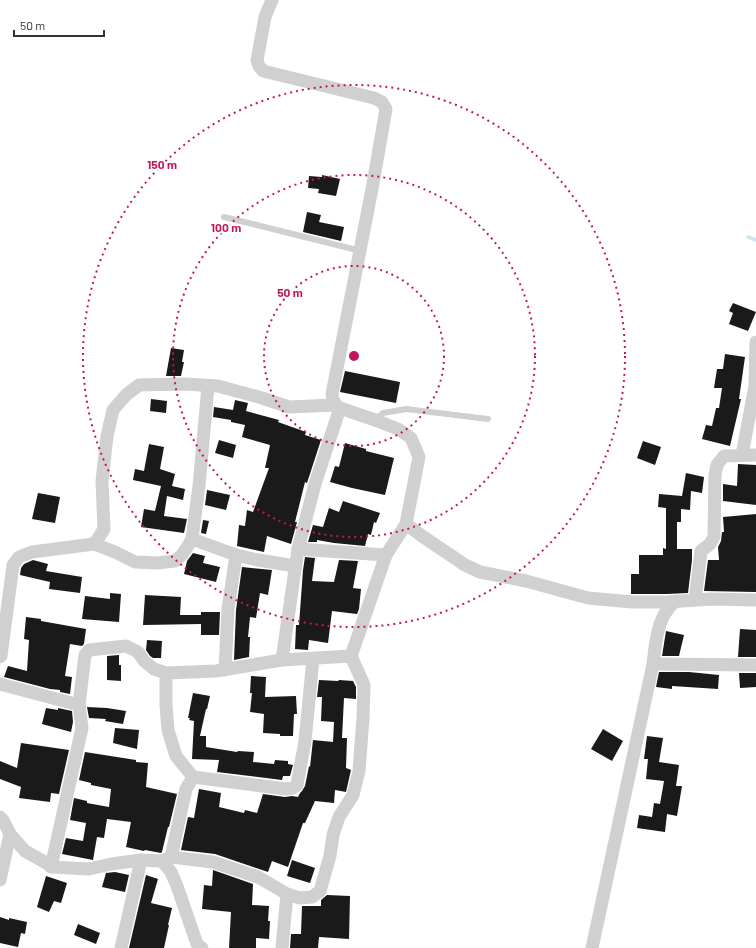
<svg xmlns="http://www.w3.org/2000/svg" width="756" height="948" viewBox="0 0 756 948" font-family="Barlow,sans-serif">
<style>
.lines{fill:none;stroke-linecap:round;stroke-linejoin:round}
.stream{stroke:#cfe2ee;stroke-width:3.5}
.building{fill:#1a1a1a}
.lane{stroke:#d0d0d0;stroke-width:6}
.street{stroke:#d0d0d0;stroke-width:13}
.ring{fill:none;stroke:#c2185b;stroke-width:2;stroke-dasharray:2 4}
.centre{fill:#c2185b;stroke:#fff;stroke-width:2}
.ring-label{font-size:12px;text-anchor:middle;font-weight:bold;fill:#c2185b;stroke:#fff;stroke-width:4;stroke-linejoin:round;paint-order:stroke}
</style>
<rect width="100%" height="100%" fill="#fff"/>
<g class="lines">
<polyline class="stream" points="748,237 756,240"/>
</g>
<g class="building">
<polygon points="322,175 340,179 336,196 318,193 319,189 308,188 309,176 322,177"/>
<polygon points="307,212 321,215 319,222 344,227 341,241 303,232"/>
<polygon points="733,303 756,312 748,331 729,324 733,313 729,311"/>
<polygon points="171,348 184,350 182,362 184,362 181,376 166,376"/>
<polygon points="725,354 745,357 739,399 741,399 730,446 702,439 706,425 712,426 716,408 719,408 722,388 714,388 717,369 723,369"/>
<polygon points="345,371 400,382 396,403 340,392"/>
<polygon points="151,399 167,401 166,413 150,411"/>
<polygon points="235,400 248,403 246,411 279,420 278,422 306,432 305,435 321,440 307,483 305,482 295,522 297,522 291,544 267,536 264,552 237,546 239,525 245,526 247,510 253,512 269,468 265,468 270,445 242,437 245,425 231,422 231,420 213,417 214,407 233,410"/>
<polygon points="219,440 236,445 233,458 215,453"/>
<polygon points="643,441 661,447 655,465 637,458"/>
<polygon points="345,443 366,449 366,451 394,458 385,495 352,488 330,482 335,466 339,467"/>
<polygon points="149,444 164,447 160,469 175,474 172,486 185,489 183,500 167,496 164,516 187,519 184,533 141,527 144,509 155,511 161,486 133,480 135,469 144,471"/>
<polygon points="738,464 756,465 756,505 723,501 723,484 737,486"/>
<polygon points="686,473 704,477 702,493 691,491 690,510 681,509 681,522 677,522 677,549 692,549 692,560 688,593 667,594 631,594 631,574 639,574 639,555 663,555 663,548 666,549 666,508 658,507 659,494 682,496"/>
<polygon points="207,490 230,495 226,510 205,505"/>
<polygon points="38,493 60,497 55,523 32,519"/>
<polygon points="343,501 380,513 376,523 374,522 371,535 368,534 365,546 334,543 317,540 317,542 308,542 313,525 323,527 329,508 339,512"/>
<polygon points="756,514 756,592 704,591 708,560 719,560 718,547 721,541 722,532 724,532 723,517"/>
<polygon points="203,520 209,521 206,534 201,533"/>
<polygon points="193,553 205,556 203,563 220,567 216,582 184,574 187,561"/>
<polygon points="305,557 315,558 312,581 334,582 339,560 358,561 353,588 361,589 359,609 357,614 332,611 328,643 309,640 308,650 295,649 296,625 299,625 303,570"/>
<polygon points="33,560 48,564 46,571 82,577 80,593 49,589 50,582 20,575 21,568 24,564"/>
<polygon points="242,567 272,570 268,595 260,593 256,618 250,617 248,637 250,637 249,657 234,660 236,610"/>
<polygon points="110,593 121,594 119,622 82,619 85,596 110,599"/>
<polygon points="145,595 181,597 180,615 201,615 201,612 220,612 219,635 201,635 201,624 143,625"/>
<polygon points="26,617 41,619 41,621 86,629 84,644 82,646 70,644 65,676 72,677 70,694 60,692 60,690 50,689 4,677 8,666 27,671 29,640 24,639"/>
<polygon points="740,629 756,630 756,657 738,657"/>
<polygon points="666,631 684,635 679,656 662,656"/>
<polygon points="147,640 162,641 161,658 153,658 150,656 146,650"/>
<polygon points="119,655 119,665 121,665 121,681 107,680 107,656"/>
<polygon points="659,672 689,672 719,675 718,689 672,686 672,689 656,687"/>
<polygon points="739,673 756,673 756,687 740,688"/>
<polygon points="251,676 266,677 265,697 296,696 297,714 294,714 293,736 280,736 280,734 263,733 264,714 250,712 252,693 250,693"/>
<polygon points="319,680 338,681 339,680 353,681 356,687 356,699 344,698 342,738 347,738 346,768 351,770 346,792 335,790 334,803 315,801 305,823 303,823 288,867 272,861 268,872 215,854 181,850 188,817 194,818 199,789 221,793 219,807 244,813 245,810 257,813 263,794 285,797 292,796 298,797 300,793 302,791 305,786 309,766 310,767 313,740 333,742 334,722 321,721 322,697 317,697"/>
<polygon points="193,693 210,696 207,709 206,709 200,736 206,736 206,747 237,752 238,751 254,752 253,762 274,764 275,760 288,761 288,764 293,765 290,776 283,776 282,780 217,772 219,760 192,759 194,721 189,720 190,718 188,718"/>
<polygon points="87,707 107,708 126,711 123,724 105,721 106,719 89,718"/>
<polygon points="46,708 58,710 58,708 72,711 73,722 71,732 42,724"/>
<polygon points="115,728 139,730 137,749 113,743"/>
<polygon points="603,729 623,741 612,761 591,749"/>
<polygon points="647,736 663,738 659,762 679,765 676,786 682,786 677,816 667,814 665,832 637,828 639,815 652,817 654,803 660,804 664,781 646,779 648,759 644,759"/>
<polygon points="21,743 69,750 59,794 51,793 50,802 19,798 21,787 0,779 0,761 17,768"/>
<polygon points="85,752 136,760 136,762 148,763 146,787 177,794 169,827 168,827 162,852 161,853 145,850 144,851 126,847 131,822 107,819 104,838 97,837 93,860 62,854 66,838 83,841 86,823 70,820 74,798 87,801 87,803 109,807 111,789 91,785 91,783 79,780"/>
<polygon points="292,860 315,868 310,883 287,876"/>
<polygon points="213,870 253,884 252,905 269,906 268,921 270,921 269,939 256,938 256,948 229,948 231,912 202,909 204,885 212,886"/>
<polygon points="115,872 129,875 125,892 102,887 106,873"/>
<polygon points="146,875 158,879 151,903 172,908 168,925 169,925 164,948 129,948"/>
<polygon points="46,876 67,883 61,903 54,901 49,912 37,907"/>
<polygon points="327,895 350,896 349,939 319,937 318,948 290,948 291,934 301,934 302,906 321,906 321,900"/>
<polygon points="0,917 9,920 9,918 27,922 25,934 21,933 18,947 0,943"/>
<polygon points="78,924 100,933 96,944 74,935"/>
</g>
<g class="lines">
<g class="lane">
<polyline points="224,217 361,251"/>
<polyline points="375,420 383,413 406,409 488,419"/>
</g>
<g class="street">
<path d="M272,0L265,17L257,60L259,66L263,71L374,98L382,102L386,109L372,189L332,394C333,401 334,404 340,408L375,420L398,429L411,438L419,457L406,524L386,555L298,549"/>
<polyline points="742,455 755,386 756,342"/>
<polyline points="406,524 422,536 465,565 480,572 526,581 588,598 632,602 667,602 711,599 756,600"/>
<polyline points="192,539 236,555 258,560 295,566"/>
<polyline points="94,544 99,537 104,529 102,481 107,436 113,410 126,395 139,385 184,384 218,386 262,398 289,407 335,405"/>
<polyline points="695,600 701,551 710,544 714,537 715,475 717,465 724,456 756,455"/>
<polyline points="0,657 1,656 13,565 19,557 32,552 94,544 115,552 135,562 157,563 175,561 181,556 186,549 192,539 199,486 208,386"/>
<polyline points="282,660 298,549 315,484 340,408"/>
<polyline points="653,664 756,665"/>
<polyline points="225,670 228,609 236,555"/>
<polyline points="166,673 166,706 168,730 176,756 193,777 186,789 171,857"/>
<polyline points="0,684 79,705"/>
<polyline points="193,777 286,789 293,788 297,785 305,741 313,659"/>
<polyline points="0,817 3,820 10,834 25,851 48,864 51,867 89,869 111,864 141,860 162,861 171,857 213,862 258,877 287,894 300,898 312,897 320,891 330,856 333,835 339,817 353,795 359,771 363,718 364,685 351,656 386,555"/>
<polyline points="162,861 171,872 177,886 197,944 202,948"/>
<polyline points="51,867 82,728 79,705 85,655 89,650 126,646 138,652 144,661 154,669 166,673 216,671 282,660 351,656"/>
<polyline points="0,880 10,834"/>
<polyline points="121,948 141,860"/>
<polyline points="282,948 287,894"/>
<path d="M592,948L653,664C655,647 657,621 669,608C671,605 674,603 676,601"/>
</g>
</g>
<g class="ring">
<circle cx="354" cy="356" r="90"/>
<circle cx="354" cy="356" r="181"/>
<circle cx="354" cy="356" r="271"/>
</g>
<circle cx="354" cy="356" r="6" class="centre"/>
<g class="ring-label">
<text x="162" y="169">150 m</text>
<text x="226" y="232">100 m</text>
<text x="290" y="297">50 m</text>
</g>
<path d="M14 30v6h90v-6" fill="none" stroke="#333333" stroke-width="2"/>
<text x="20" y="30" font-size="12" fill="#333333" stroke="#ffffff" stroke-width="3" paint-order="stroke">50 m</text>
</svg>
